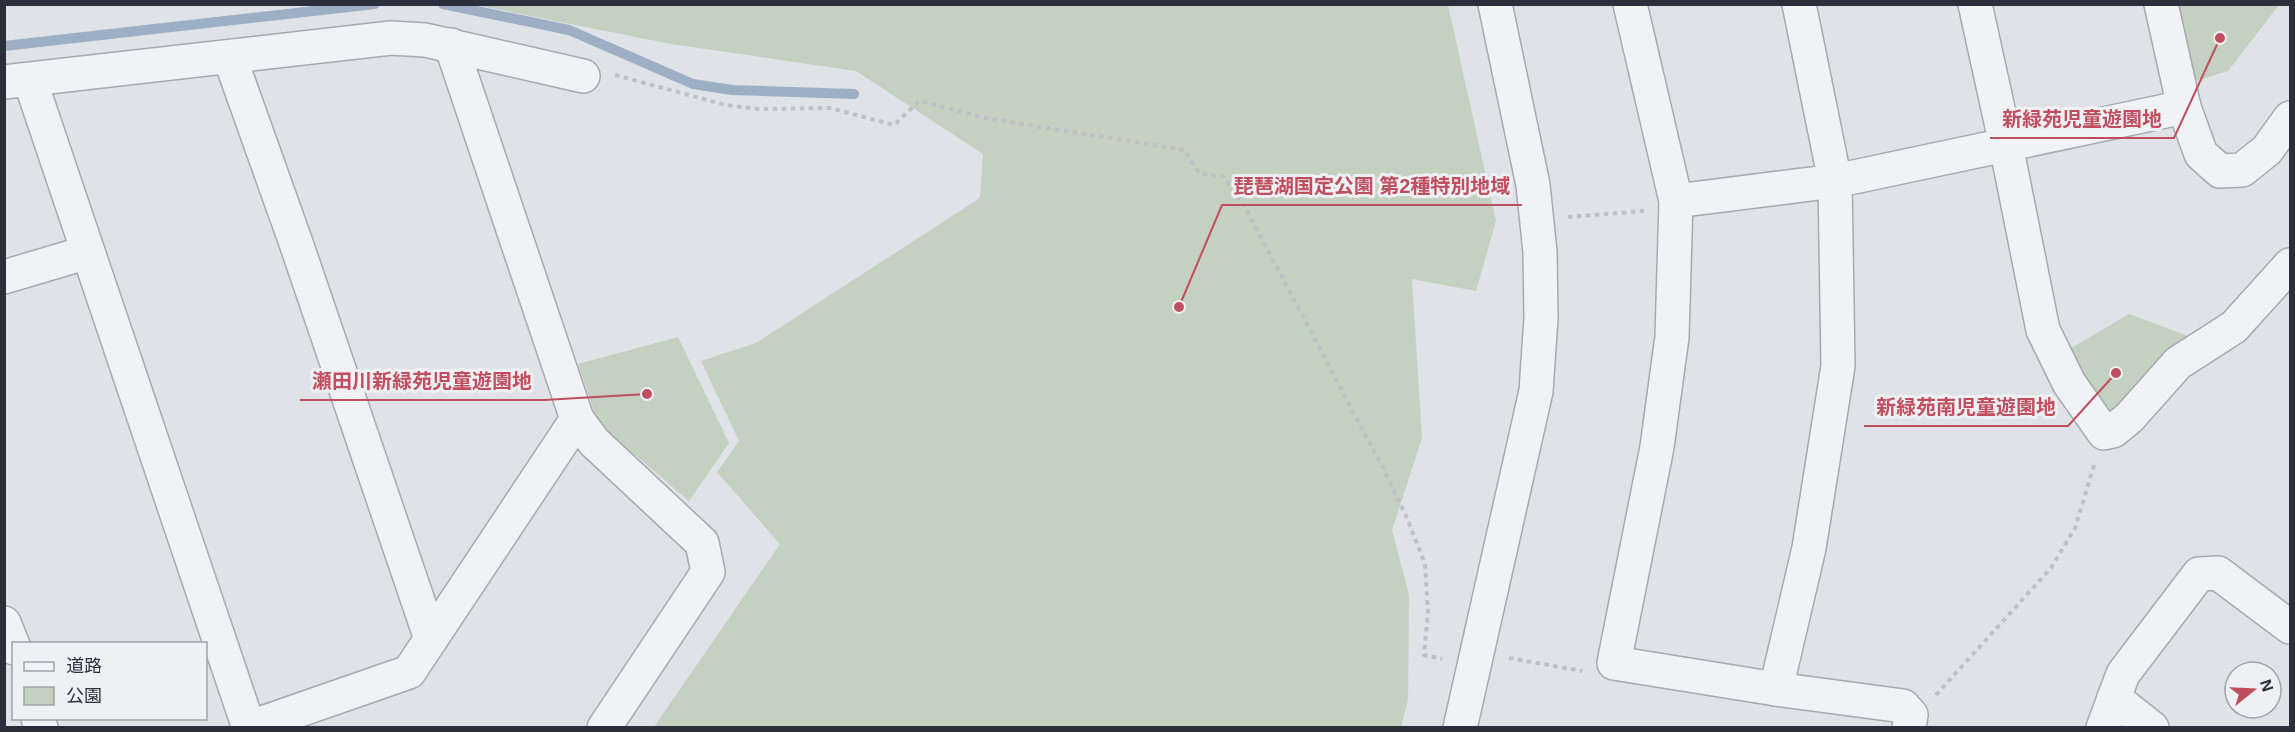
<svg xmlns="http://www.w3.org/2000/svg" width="2295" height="732" viewBox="0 0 2295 732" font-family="Helvetica,'Noto Sans JP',sans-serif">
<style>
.green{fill:#c4d0c0}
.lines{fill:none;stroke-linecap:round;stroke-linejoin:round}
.stream{stroke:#9dafc4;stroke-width:10}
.minor-casing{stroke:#a5a9b0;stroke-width:36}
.tertiary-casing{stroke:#a5a9b0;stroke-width:36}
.path{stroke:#bdc0c5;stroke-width:4;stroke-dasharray:4.5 4.5;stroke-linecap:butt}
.minor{stroke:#f1f2f5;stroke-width:33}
.tertiary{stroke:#f1f2f5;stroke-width:33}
.leader{fill:none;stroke:#c14e5e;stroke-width:2}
.callout-dot{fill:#c14e5e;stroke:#eef0f4;stroke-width:2}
.callout-label{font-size:20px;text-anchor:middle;font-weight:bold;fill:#c14e5e;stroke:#eef0f4;stroke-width:6;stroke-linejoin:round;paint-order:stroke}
</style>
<rect width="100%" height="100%" fill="#dfe2e7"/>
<g class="green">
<polygon points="476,5 1448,5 1496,221 1476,291 1412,279 1422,438 1392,530 1409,595 1408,700 1401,727 654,727 780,544 717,472 739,441 701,361 756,343 980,198 983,154 856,71 671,44"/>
<polygon points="2178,5 2178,4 2279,5 2228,71 2196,81"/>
<polygon points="2129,314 2188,336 2163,357 2110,417 2068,350"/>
<polygon points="678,337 729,443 689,501 598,423 578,364"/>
</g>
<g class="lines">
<g class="stream">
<polyline points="443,4 569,30 693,84 732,90 854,94"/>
<polyline points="4,46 375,4"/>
</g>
<defs>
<g id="minor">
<polyline points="1630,4 1676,201 1672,337 1657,447 1614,663 1776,689 1903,706 1911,715 1909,728"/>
<polyline points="1975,4 2006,145 2043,330 2069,383 2104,433 2113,431 2129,418 2178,363 2234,327 2290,265"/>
<polyline points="2161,4 2184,107 2201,154 2220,171 2242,170 2267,150 2290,118"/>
<polyline points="230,58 296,243 431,639"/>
<polyline points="30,80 249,728"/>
<polyline points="4,82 391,38 425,40 583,76"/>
<polyline points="1676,201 1835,181 2184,107"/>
<polyline points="4,277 88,252"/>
<polyline points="577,419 594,442 702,543 708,572 604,728"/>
<polyline points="4,623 14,648"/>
<polyline points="1776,689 1809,548 1838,366 1835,181 1799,4"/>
<polyline points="2114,698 2152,728"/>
<polyline points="38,718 41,728"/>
<polyline points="248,728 409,672 577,419 451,45"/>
<polyline points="2103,728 2123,674 2199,574 2218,573 2290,627"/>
</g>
<polyline id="tertiary" points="1460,728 1536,391 1541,318 1540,252 1533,185 1495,4"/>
</defs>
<use href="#minor" class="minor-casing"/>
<use href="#tertiary" class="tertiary-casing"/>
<g class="path">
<polyline points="615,75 726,105 758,109 830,108 894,125 919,101 990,119 1184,150 1200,174 1223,176 1246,209 1384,470 1407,518 1425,564 1428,612 1424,655 1442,659"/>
<polyline points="1568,217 1644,211"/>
<polyline points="1509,658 1582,671"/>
<polyline points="1936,695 2051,568 2075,528 2095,462"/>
</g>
<use href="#minor" class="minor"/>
<use href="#tertiary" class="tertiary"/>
</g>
<path class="leader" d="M2220 38L2174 138H1990M1179 307L1222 205H1522M647 394L544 400H300M2116 373L2068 426H1864"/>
<g class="callout-dot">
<circle cx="2220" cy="38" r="6"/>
<circle cx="1179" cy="307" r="6"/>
<circle cx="647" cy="394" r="6"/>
<circle cx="2116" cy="373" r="6"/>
</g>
<g class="callout-label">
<text x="2082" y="126">新緑苑児童遊園地</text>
<text x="1372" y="193">琵琶湖国定公園 第2種特別地域</text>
<text x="422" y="388">瀬田川新緑苑児童遊園地</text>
<text x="1966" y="414">新緑苑南児童遊園地</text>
</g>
<rect width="2295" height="732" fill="none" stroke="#29303c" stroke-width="12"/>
<rect x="12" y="642" width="195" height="78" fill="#eef0f4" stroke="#9fa3aa" stroke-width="1.5"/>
<rect x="24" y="662" width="30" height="9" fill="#f1f2f5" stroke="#9fa3aa" stroke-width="1.5"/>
<text x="66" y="672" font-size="18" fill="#29303c">道路</text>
<rect x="24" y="687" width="30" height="18" fill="#c4d0c0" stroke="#9fa3aa" stroke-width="1.5"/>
<text x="66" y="702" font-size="18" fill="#29303c">公園</text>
<g transform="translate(2253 690) rotate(72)"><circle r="28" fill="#eef0f4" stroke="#9fa3aa" stroke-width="1.5"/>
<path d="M0-4.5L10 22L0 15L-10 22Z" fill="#c14e5e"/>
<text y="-9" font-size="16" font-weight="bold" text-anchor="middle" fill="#29303c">N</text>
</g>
</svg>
